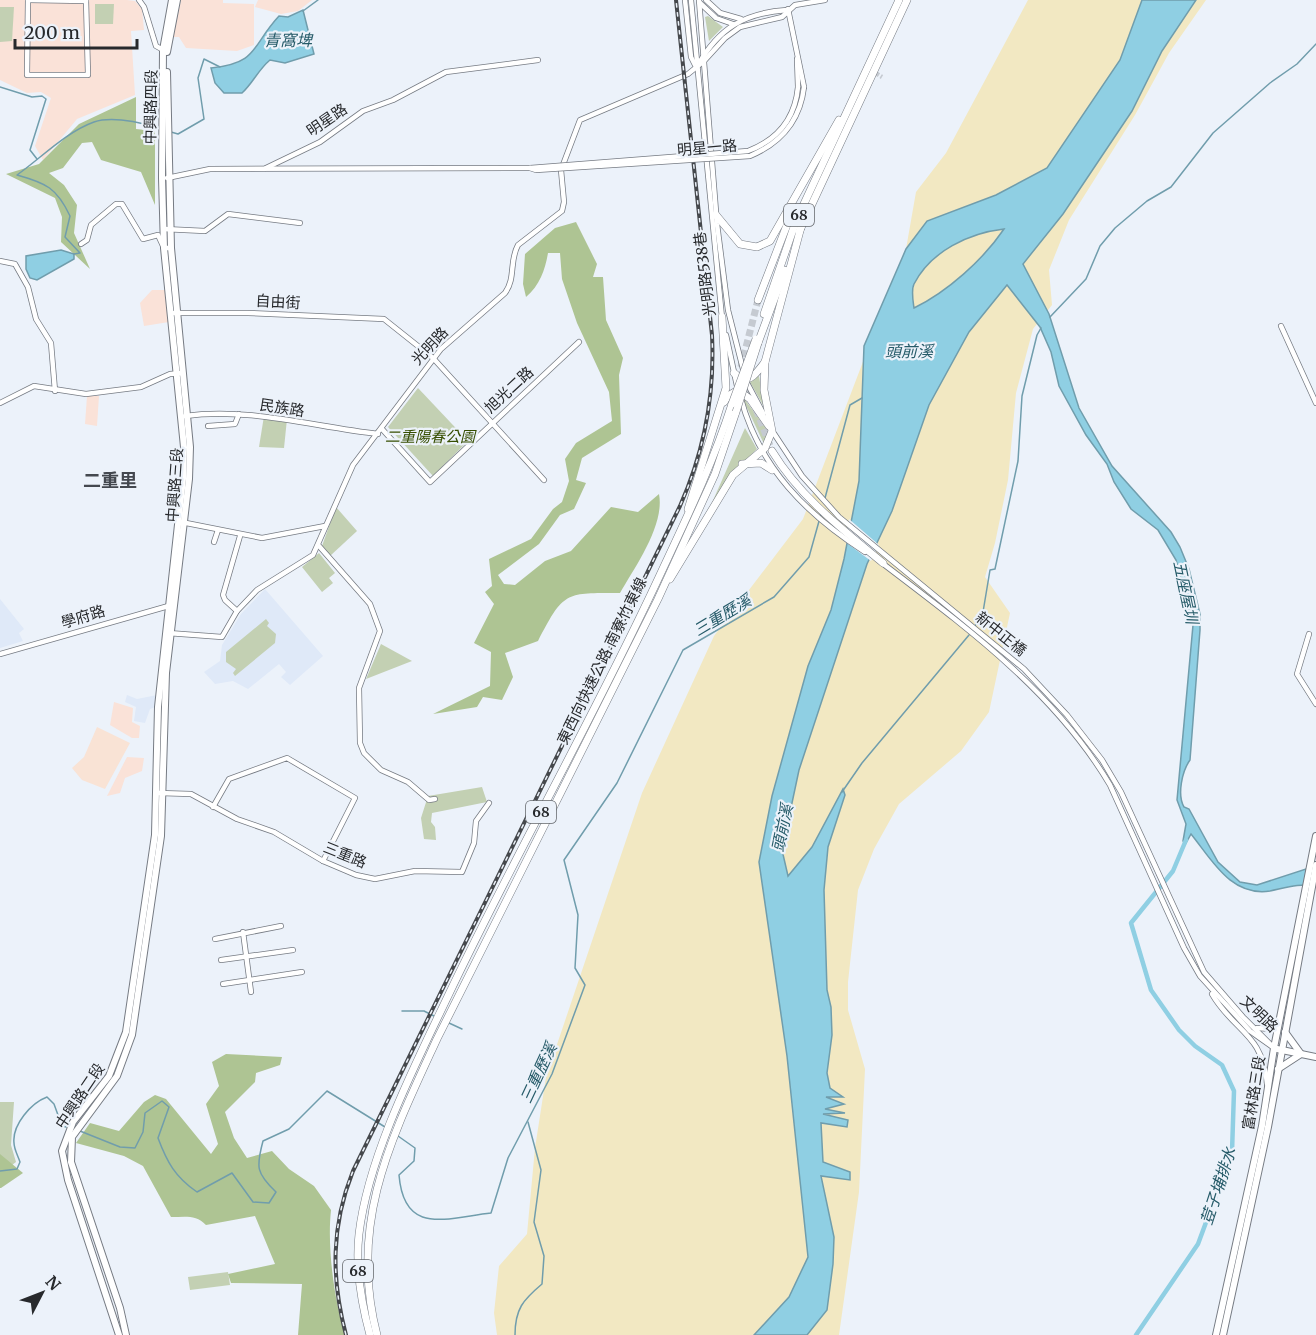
<svg xmlns="http://www.w3.org/2000/svg" width="1316" height="1335" viewBox="0 0 1316 1335" font-family="Merriweather,'Noto Sans TC',serif">
<style>
.commercial{fill:#f9e3d5}
.industrial{fill:#fae2d8}
.built{fill:#dfe9f8}
.green{fill:#c3d0b3}
.forest{fill:#aec493}
.sand{fill:#f2e8c2}
.water{fill:#8fcfe3;stroke:#709dac;stroke-width:1.5;fill-rule:evenodd}
.pier{fill:#ecf2fa}
.lines{fill:none;stroke-linecap:round;stroke-linejoin:round}
.stream{stroke:#709dac;stroke-width:1.5}
.canal{stroke:#8fcfe3;stroke-width:4.5}
.minor-tunnel{stroke:#c5cad1;stroke-width:4.5;stroke-dasharray:4.5 2;stroke-linecap:butt}
.highway-tunnel{stroke:#c5cad1;stroke-width:7;stroke-dasharray:7 3.5;stroke-linecap:butt}
.minor-casing{stroke:#767b83;stroke-width:6}
.major-casing{stroke:#767b83;stroke-width:8}
.highway-casing{stroke:#767b83;stroke-width:8}
.minor{stroke:#fff;stroke-width:4.5}
.major{stroke:#fff;stroke-width:6}
.highway{stroke:#fff;stroke-width:7}
.rail-casing{stroke:#45484c;stroke-width:4}
.rail{stroke:#ecf2fa;stroke-width:1.5;stroke-dasharray:4.5;stroke-linecap:butt}
.minor-bridge-casing{stroke:#767b83;stroke-width:6;stroke-linecap:butt}
.highway-bridge-casing{stroke:#767b83;stroke-width:8;stroke-linecap:butt}
.minor-bridge{stroke:#fff;stroke-width:4.5}
.highway-bridge{stroke:#fff;stroke-width:7}
.labels{text-anchor:middle;stroke-width:4.5;stroke-linejoin:round;paint-order:stroke}
.shield{fill:#ecf2fa;stroke:#62656a;stroke-width:1.5}
.shield-label{font-size:14px;font-weight:bold;fill:#27292c}
.street-label{font-size:15px;fill:#27292c;stroke:#ecf2fa}
.park-label{font-size:15px;font-style:italic;fill:#364e01;stroke:#ecf2fa}
.water-label{font-size:16px;font-style:italic;fill:#265b69;stroke:#ecf2fa}
.quarter-label{font-size:18px;font-weight:bold;fill:#44484f;stroke:#ecf2fa}
</style>
<rect width="100%" height="100%" fill="#ecf2fa"/>
<polygon class="commercial" points="97,727 130,743 105,789 82,780 72,768 84,757"/>
<g class="industrial">
<polygon points="0,0 127,0 135,1 142,9 144,30 131,31 135,95 77,119 43,160 35,146 51,98 41,92 27,93 0,80"/>
<polygon points="181,0 223,0 223,3 254,4 254,45 237,51 186,48 179,37 173,37"/>
<polygon points="258,0 312,0 298,11 281,14 255,7"/>
<polygon points="152,290 166,290 169,322 144,326 140,303"/>
<polygon points="87,396 99,396 97,426 85,424"/>
<polygon points="114,702 133,708 132,722 140,726 139,738 132,738 110,725"/>
<polygon points="127,757 144,758 142,771 125,778 120,793 107,796"/>
</g>
<g class="built">
<polygon points="265,589 323,656 290,685 281,677 286,672 279,664 248,689 233,681 215,684 204,672 220,661 222,645 241,614"/>
<polygon points="0,599 24,629 19,633 23,641 0,648"/>
<polygon points="127,695 137,699 157,695 156,707 150,709 145,723 134,721 136,707 125,702"/>
</g>
<g class="green">
<polygon points="95,4 114,4 113,24 95,24"/>
<polygon points="0,7 14,7 12,41 0,42"/>
<polygon points="708,16 723,27 709,41 705,17"/>
<polygon points="759,376 764,407 750,382"/>
<polygon points="418,388 468,441 433,476 388,427"/>
<polygon points="740,393 768,431 764,444"/>
<polygon points="264,416 287,419 284,448 259,447"/>
<polygon points="745,428 757,449 732,474 711,505"/>
<polygon points="336,507 357,531 330,556 322,546"/>
<polygon points="319,553 335,573 329,578 333,583 322,592 302,567"/>
<polygon points="266,619 269,623 267,626 276,634 275,643 235,676 233,673 236,669 226,662 226,652"/>
<polygon points="381,644 412,661 366,679"/>
<polygon points="482,787 487,802 432,813 431,822 435,827 436,840 424,839 421,818 428,796"/>
<polygon points="0,1102 14,1102 11,1145 16,1162 8,1168 0,1167"/>
<polygon points="228,1272 230,1285 190,1290 188,1277"/>
</g>
<g class="forest">
<polygon points="136,97 136,129 155,131 155,205 141,172 101,160 92,142 82,143 63,168 49,173 64,185 77,205 74,233 90,269 61,242 62,217 55,198 6,174 39,164 79,124"/>
<path d="M576,222L597,264L593,277H603L606,320L623,358L619,375L621,434L582,458L576,480L586,483L574,509L560,515L539,544L498,575L504,584L515,585L545,561L571,551L611,507L638,512L659,494C665,525 635,567 620,593C565,593 564,591 538,641L505,653L513,677L502,700L483,697L477,707L433,714L490,686L491,652L474,643L494,604L485,592L492,586L489,559L531,539L553,509L562,502L569,481L565,459L576,443L612,421L609,392L577,323L562,279L560,253H548C545,270 540,285 526,297L523,284L525,254L555,228Z"/>
<path d="M226,1054L282,1057L280,1065L256,1073L255,1082L225,1112L234,1138L247,1158L272,1151L289,1169L314,1186L331,1210C327,1247 334,1299 345,1335H298L302,1284L231,1283L228,1274L275,1264L255,1216L206,1225C196,1214 184,1217 171,1217L143,1166L124,1156L76,1143L90,1123L119,1131L144,1102L155,1095L166,1099L211,1154L218,1144L206,1104L219,1086L212,1062Z"/>
<polygon points="0,1154 23,1173 1,1188 0,1188"/>
</g>
<polygon class="sand" points="1028,0 1206,0 1169,53 1135,115 1069,220 1049,270 1052,305 1033,329 1016,393 1008,480 995,543 985,577 1010,613 989,712 961,751 899,804 874,849 858,890 848,982 848,1010 865,1069 859,1192 839,1335 497,1335 494,1313 499,1266 527,1234 535,1148 546,1077 642,793 714,636 803,519 906,249 916,192 946,153"/>
<g class="water">
<path d="M1142,0H1196L1162,51L1132,111L1063,214L1023,264L1049,314L1079,408L1112,466L1171,532L1180,547L1189,569L1200,614V630L1190,760C1182,771 1177,795 1184,807L1189,809L1218,862L1240,882L1257,885L1309,868L1316,872V886C1300,883 1285,888 1270,891C1231,897 1212,860 1191,834L1185,845L1183,841L1186,824L1177,800L1193,625L1176,560L1158,530L1131,509L1114,482L1107,464L1086,435L1059,386L1051,352L1040,327L1007,285L969,332L929,405L892,511L867,564L799,770L782,850L788,876L812,847L843,789L845,795L828,847L824,890L827,990L831,1007L832,1035L827,1073L830,1088L843,1097H826L844,1104L825,1109L845,1113L823,1114L848,1120L847,1127L821,1123L823,1162L850,1172V1180L821,1176L834,1237L833,1264L827,1310L807,1335H754L789,1297L808,1257L787,1056L759,862L772,796L808,666L831,610L844,559L859,481L864,346L906,249L927,221L996,195L1047,168L1120,60ZM1004,229C983,260 947,292 914,308C913,301 911,290 914,284C931,251 969,233 1004,229Z"/>
<path d="M303,10L314,54L285,63L270,60C258,70 253,83 242,93H224L215,83L211,68C259,63 251,46 279,16L288,17Z"/>
<polygon points="61,250 74,254 74,259 37,280 30,278 26,269 26,256"/>
</g>
<polygon class="pier" points="849,519 879,545 871,561 844,541"/>
<g class="lines">
<g class="stream">
<polyline points="303,11 318,0"/>
<polyline points="0,87 32,97 42,96 46,99 30,150 37,159"/>
<polyline points="171,132 178,134 204,119 198,78 204,59 220,67"/>
<path d="M74,254L80,253L65,237L70,216C57,188 46,183 17,175C41,158 66,132 94,122C112,116 142,123 159,128"/>
<polyline points="1050,317 1086,279 1100,246 1115,228 1147,201 1171,187 1213,133 1270,83 1297,64 1316,44"/>
<polyline points="825,498 850,405 862,398"/>
<polyline points="975,626 983,612 990,570 995,569 1018,461 1022,396 1037,335 1041,328"/>
<polyline points="842,792 862,763 969,635"/>
<polyline points="402,1011 424,1011 434,1016"/>
<polyline points="449,1023 462,1029"/>
<path d="M80,1131L120,1147L135,1148L143,1132L145,1113L162,1101L169,1107L158,1138C167,1162 175,1177 197,1192L232,1173L253,1202L269,1203L276,1192C256,1173 256,1167 263,1141L289,1129L327,1091L385,1127"/>
<path d="M398,1136L415,1148L414,1161L399,1175C404,1236 446,1218 491,1213L508,1158L552,1074L585,985L575,968L578,915L564,860L617,783L683,650L774,597L809,557L821,514"/>
<path d="M0,1171L17,1169L20,1162C18,1156 14,1149 14,1143C12,1125 31,1103 47,1097L54,1104L62,1126L66,1127"/>
<path d="M515,1335C515,1309 523,1300 542,1284L544,1256L534,1222L541,1170L528,1122"/>
</g>
<polyline class="canal" points="1136,1335 1198,1244 1232,1152 1234,1091 1222,1065 1195,1046 1179,1030 1151,990 1131,923 1173,871 1186,840"/>
<polyline class="minor-tunnel" points="864,66 882,77"/>
<g class="highway-tunnel">
<polyline points="741,367 758,300"/>
<polyline points="745,380 772,451"/>
</g>
<defs>
<g id="minor">
<polyline points="28,0 27,75 88,75 86,0"/>
<polyline points="28,0 86,1"/>
<polyline points="139,0 144,7 156,46 165,51"/>
<polyline points="685,0 691,57 695,65"/>
<polyline points="691,0 722,318"/>
<polyline points="699,0 717,224 728,310 744,373"/>
<polyline points="706,0 720,13 741,19"/>
<polyline points="700,3 716,18 733,24"/>
<polyline points="788,9 804,87"/>
<polyline points="797,59 798,87"/>
<path d="M698,65C719,28 744,13 787,10"/>
<polyline points="266,168 320,142 363,111 393,100 446,72 538,60"/>
<polyline points="167,178 210,169 530,168"/>
<polyline points="164,229 205,231 228,214 300,223"/>
<polyline points="81,244 87,240 91,225 116,204 122,204 143,239 158,235 164,248 171,248"/>
<polyline points="0,261 15,264 28,287 36,319 51,343 55,391"/>
<polyline points="174,313 248,313 384,319 433,358 544,480"/>
<polyline points="1281,326 1316,403"/>
<polyline points="726,335 737,386"/>
<polyline points="746,381 763,413"/>
<path d="M741,399C760,468 806,514 865,552"/>
<polyline points="0,403 34,386 86,394 141,387 170,374 183,373"/>
<path d="M185,416C249,407 314,427 378,434"/>
<polyline points="208,426 235,424 239,414"/>
<polyline points="382,429 430,482 579,342"/>
<polyline points="771,429 802,476 839,517 1024,669 1067,715 1102,760 1121,792 1204,972 1243,1017 1274,1048"/>
<polyline points="181,522 262,538 325,526"/>
<polyline points="214,542 218,530"/>
<polyline points="319,546 370,604 380,631 359,688 360,743 364,753 381,770 408,782 429,800 435,799"/>
<path d="M882,563C966,627 1055,692 1110,785L1184,948L1200,976L1250,1031L1274,1048"/>
<polyline points="237,611 225,600 223,595 240,536"/>
<path d="M168,633L222,637L237,611L257,590L313,555L353,465L441,349L505,293C516,278 509,261 518,245L562,211L564,202L561,170L580,120L688,74L704,61L725,38L740,27L782,17L795,5L825,0"/>
<polyline points="1309,634 1297,674 1316,704"/>
<polyline points="0,654 172,605"/>
<polyline points="159,793 191,794 237,819 274,832 323,861 356,875 375,879 415,871 462,872 474,843 476,821 489,803"/>
<polyline points="213,807 229,779 287,758 355,798 323,861"/>
<polyline points="243,932 251,992"/>
<polyline points="215,939 281,926"/>
<polyline points="221,960 293,950"/>
<polyline points="223,984 302,972"/>
<path d="M1212,994C1234,1032 1263,1033 1267,1084"/>
<polyline points="1257,1028 1271,1029 1279,1023"/>
</g>
<g id="major">
<polyline points="167,52 177,0"/>
<polyline points="1277,1049 1316,1057"/>
<polyline points="1278,1069 1301,1054 1285,1032"/>
<polyline points="119,1335 68,1180 62,1151 73,1122 109,1076 126,1032 155,835 158,707 183,479 184,447 164,248 162,178 163,50 172,0"/>
<polyline points="126,1335 120,1308 71,1162 72,1137 117,1076 132,1035 161,836 166,673 189,479 190,447 171,248 167,72"/>
<polyline points="1216,1335 1262,1126 1274,1048 1316,836"/>
<polyline points="1223,1335 1268,1127 1316,865"/>
</g>
<g id="highway">
<polyline points="716,215 740,244 757,247 770,241 839,120"/>
<polyline points="799,232 907,0"/>
<polyline points="758,300 792,212"/>
<polyline points="764,314 796,221 899,0"/>
<polyline points="758,343 785,270"/>
<path d="M734,373L741,379C752,381 758,371 765,362"/>
<polyline points="724,402 728,396 738,390 750,399 769,426"/>
<path d="M772,451C800,497 842,529 883,563"/>
<polyline points="742,464 761,463 772,470"/>
<polyline points="688,509 726,388 722,317"/>
<polyline points="670,579 733,475 765,448 772,431 764,390 765,362 801,227"/>
<path d="M370,1335C361,1302 355,1269 359,1234C368,1157 414,1067 448,996C515,855 593,719 659,577C686,519 712,466 732,404"/>
<path d="M377,1335C348,1223 391,1139 437,1039L658,599L715,474L736,412"/>
</g>
</defs>
<use href="#minor" class="minor-casing"/>
<use href="#major" class="major-casing"/>
<use href="#highway" class="highway-casing"/>
<use href="#minor" class="minor"/>
<use href="#major" class="major"/>
<use href="#highway" class="highway"/>
<defs>
<path id="rail" d="M346,1335C331,1278 331,1226 353,1171L680,506C704,452 715,395 712,335L676,0"/>
</defs>
<use href="#rail" class="rail-casing"/>
<use href="#rail" class="rail"/>
<defs>
<g id="minor-bridge">
<path d="M530,168L536,170L750,156C781,143 800,121 804,87"/>
<path d="M530,168L748,151C777,140 795,119 798,87"/>
</g>
<g id="highway-bridge">
<polyline points="732,404 756,339"/>
<polyline points="736,412 758,343"/>
</g>
</defs>
<use href="#minor-bridge" class="minor-bridge-casing"/>
<use href="#highway-bridge" class="highway-bridge-casing"/>
<use href="#minor-bridge" class="minor-bridge"/>
<use href="#highway-bridge" class="highway-bridge"/>
</g>
<g class="labels">
<g class="shield">
<rect x="784" y="204" width="30" height="22" rx="4.5"/>
<rect x="526" y="801" width="30" height="22" rx="4.5"/>
<rect x="343" y="1260" width="30" height="22" rx="4.5"/>
</g>
<g class="shield-label">
<text x="799" y="220">68</text>
<text x="541" y="817">68</text>
<text x="358" y="1276">68</text>
</g>
<g class="street-label">
<text transform="translate(151 107) rotate(-89)" y="5">中興路四段</text>
<text transform="translate(327 120) rotate(-34)" y="5">明星路</text>
<text transform="translate(707 148) rotate(-5)" y="5">明星一路</text>
<text transform="translate(705 274) rotate(-97)" y="5">光明路538巷</text>
<text transform="translate(278 302) rotate(3)" y="5">自由街</text>
<text transform="translate(430 346) rotate(-47)" y="5">光明路</text>
<text transform="translate(509 390) rotate(-43)" y="5">旭光二路</text>
<text transform="translate(282 408) rotate(9)" y="5">民族路</text>
<text transform="translate(175 485) rotate(-86)" y="5">中興路三段</text>
<text transform="translate(83 617) rotate(-17)" y="5">學府路</text>
<text transform="translate(1001 634) rotate(39)" y="5">新中正橋</text>
<text transform="translate(602 661) rotate(-64)" y="5">東西向快速公路 南寮竹東線</text>
<text transform="translate(345 855) rotate(22)" y="5">三重路</text>
<text transform="translate(1259 1014) rotate(44)" y="5">文明路</text>
<text transform="translate(1254 1093) rotate(-81)" y="5">富林路三段</text>
<text transform="translate(80 1096) rotate(-56)" y="5">中興路二段</text>
</g>
<g class="park-label">
<text x="430" y="442">二重陽春公園</text>
</g>
<g class="water-label">
<text x="288" y="46">青窩埤</text>
<text x="909" y="357">頭前溪</text>
<text transform="translate(1186 592) rotate(78)" y="6">五座屋圳</text>
<text transform="translate(722 615) rotate(-31)" y="6">三重歷溪</text>
<text transform="translate(782 828) rotate(-78)" y="6">頭前溪</text>
<text transform="translate(538 1073) rotate(-65)" y="6">三重歷溪</text>
<text transform="translate(1218 1186) rotate(-72)" y="6">荳子埔排水</text>
</g>
<g class="quarter-label">
<text x="110" y="487">二重里</text>
</g>
</g>
<g transform="translate(42 1293) rotate(48)" stroke="#ecf2fa" stroke-width="4.5" paint-order="stroke">
<path d="M0-4.5L10 22L0 15L-10 22Z" fill="#27292c"/>
<text y="-9" font-size="16" font-weight="bold" text-anchor="middle" fill="#27292c">N</text>
</g>
<path d="M15 39v9h122v-9" fill="none" stroke="#27292c" stroke-width="3"/>
<text x="24" y="39" font-size="18" fill="#27292c" stroke="#ecf2fa" stroke-width="4.5" paint-order="stroke">200 m</text>
</svg>
